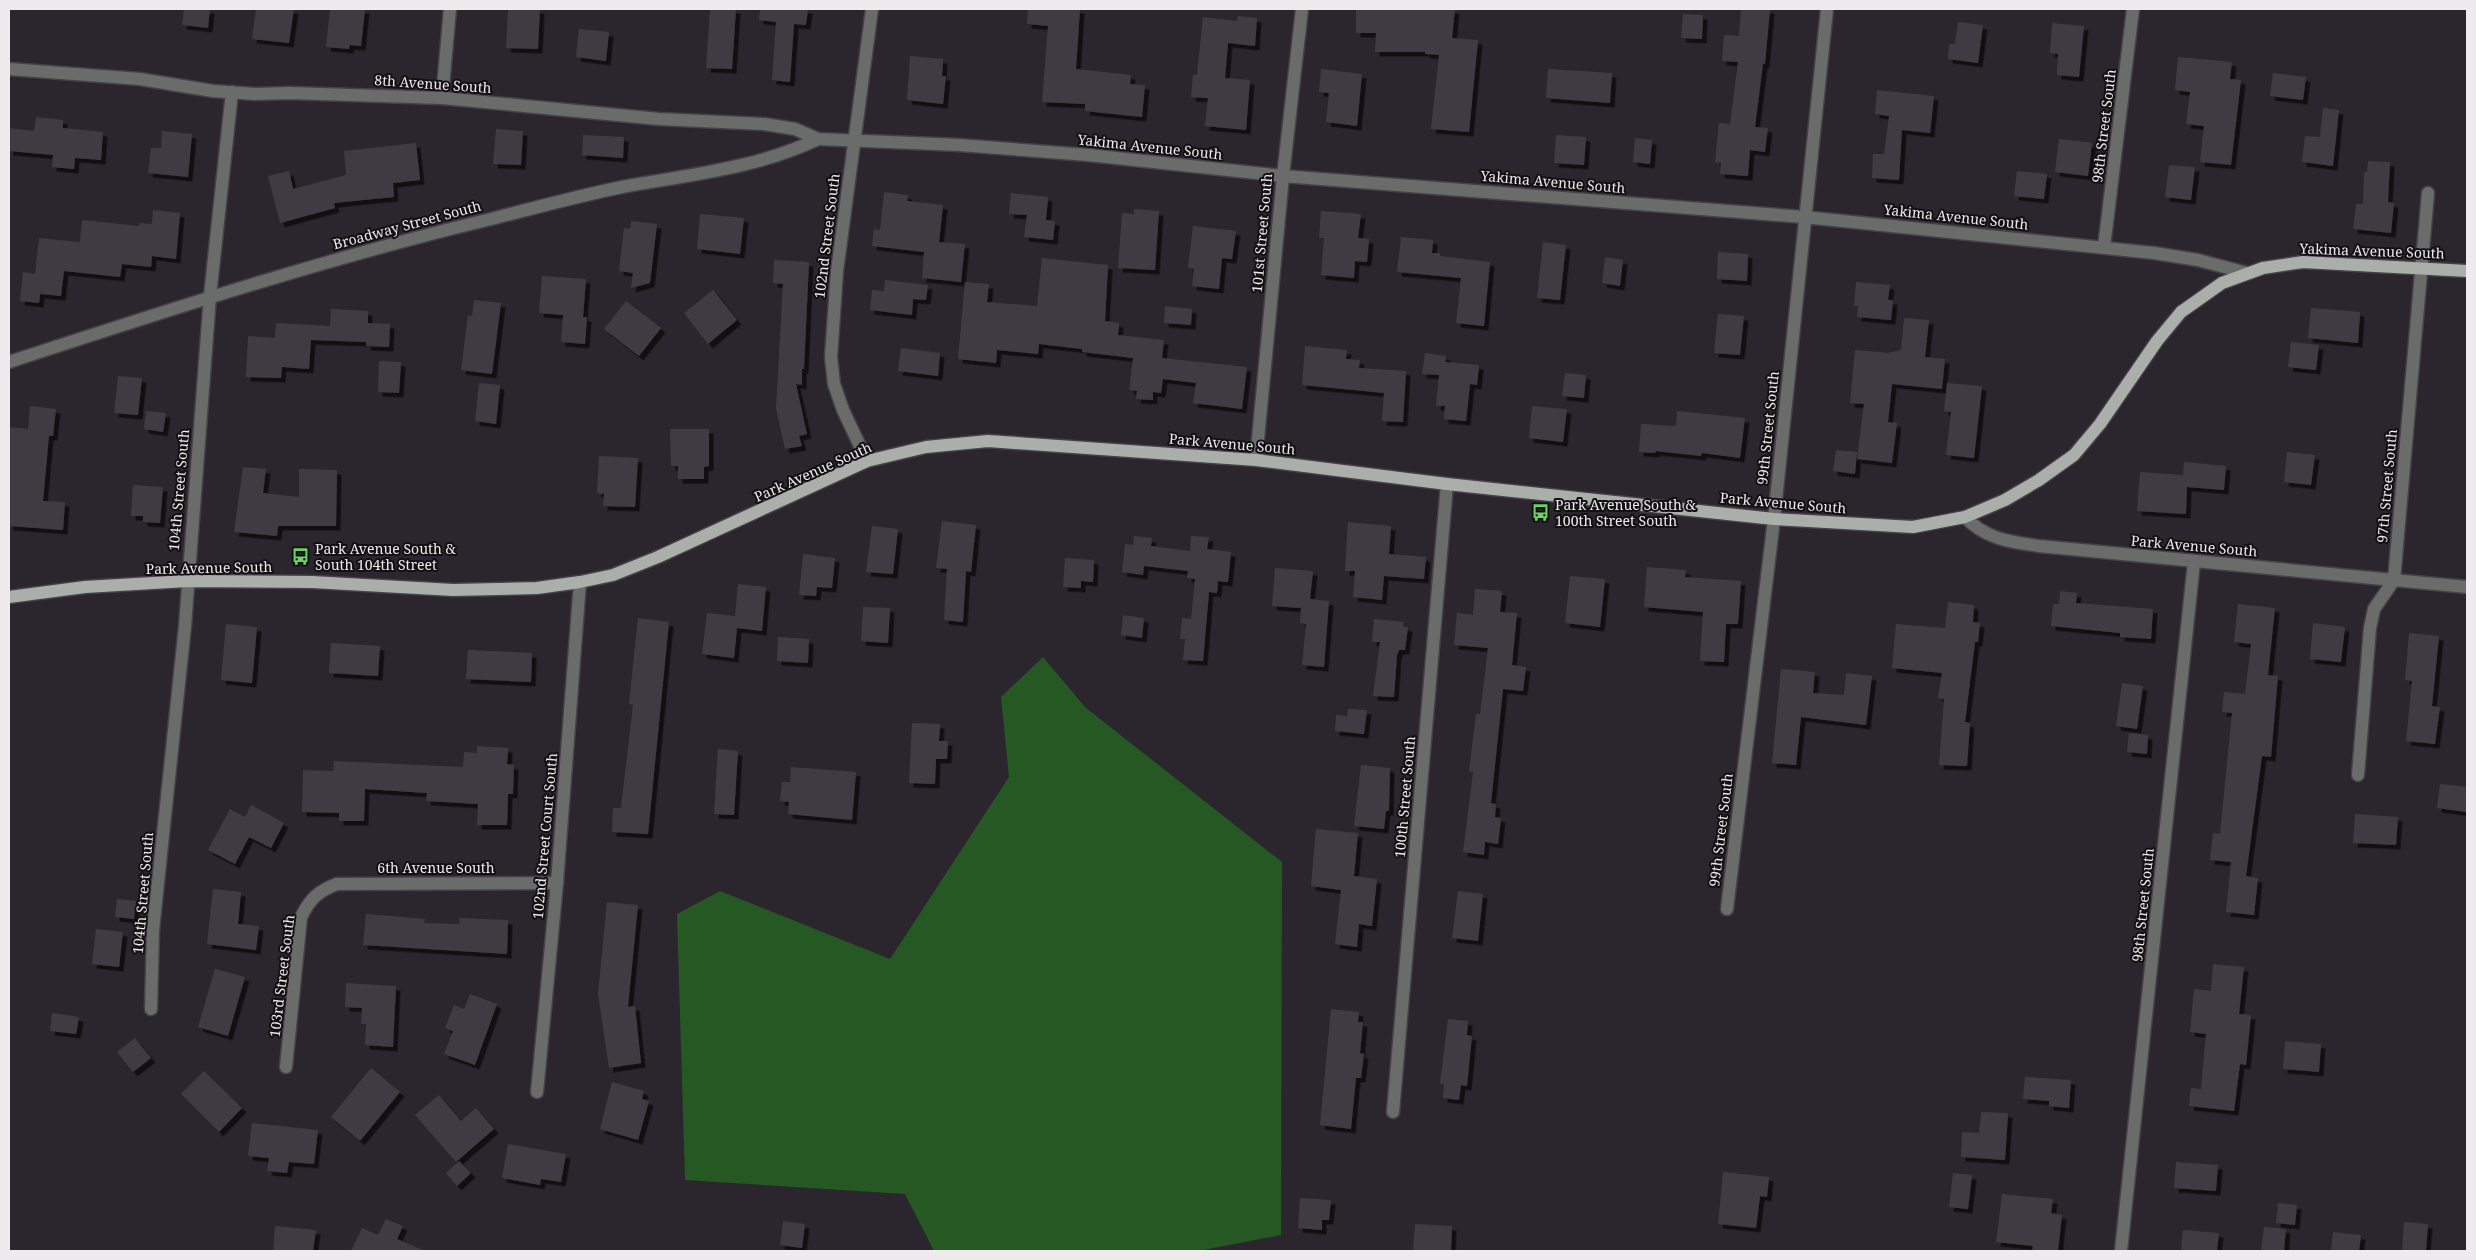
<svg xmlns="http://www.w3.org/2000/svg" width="2476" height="1260" viewBox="0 0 2476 1260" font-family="'Noto Serif',serif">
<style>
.green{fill:#255823}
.building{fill:#413b42;filter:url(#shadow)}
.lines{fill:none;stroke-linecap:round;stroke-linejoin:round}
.minor-casing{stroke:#464148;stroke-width:15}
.major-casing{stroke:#464148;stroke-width:15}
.minor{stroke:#696c68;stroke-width:12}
.major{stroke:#aab0a9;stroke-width:12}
.labels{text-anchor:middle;stroke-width:4;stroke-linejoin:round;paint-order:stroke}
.street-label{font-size:14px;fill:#eeeaee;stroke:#121013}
.poi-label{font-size:14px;fill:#eeeaee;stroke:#121013;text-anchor:start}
</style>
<defs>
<filter id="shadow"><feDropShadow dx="4.5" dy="4.5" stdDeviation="0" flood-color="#0009"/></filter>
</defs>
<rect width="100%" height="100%" fill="#2b262d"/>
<polygon class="green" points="1043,657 1086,708 1282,862 1281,1235 1198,1251 934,1251 905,1194 685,1180 677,914 720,891 890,959 1009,777 1001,697"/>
<g class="building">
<polygon points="184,9 210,9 208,28 182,25"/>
<polygon points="256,9 294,9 289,43 252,39"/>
<polygon points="330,9 365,9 361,46 350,45 349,49 326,47"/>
<polygon points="508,9 540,9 538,49 506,48"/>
<polygon points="710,9 736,9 732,69 706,68"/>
<polygon points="760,9 808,9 806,25 794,24 790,82 772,80 776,22 759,20"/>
<polygon points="1028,9 1080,9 1076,69 1131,75 1130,84 1145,85 1142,117 1085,111 1085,104 1042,102 1048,26 1027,24"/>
<polygon points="1356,9 1455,9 1452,38 1478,40 1469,132 1431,129 1439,55 1425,54 1425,52 1375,52 1376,33 1356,33"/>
<polygon points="1741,9 1770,9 1765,64 1763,64 1755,127 1768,128 1765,152 1750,150 1748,176 1720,174 1721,163 1715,162 1719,123 1730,124 1738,62 1722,61 1724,35 1739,36"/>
<polygon points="1683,14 1703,15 1702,39 1681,38"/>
<polygon points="1238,16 1257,18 1255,46 1228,43 1225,78 1250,80 1246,130 1205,126 1208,98 1191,97 1193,75 1197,75 1203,17 1237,21"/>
<polygon points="1958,22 1983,25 1978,63 1948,59 1949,44 1955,44"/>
<polygon points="2052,23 2084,26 2079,77 2057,75 2058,54 2050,53"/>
<polygon points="579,29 609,32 606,61 576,57"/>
<polygon points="910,56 943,59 942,76 946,76 943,104 907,100"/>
<polygon points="2178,57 2232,62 2230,79 2241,80 2231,165 2200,162 2204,126 2186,124 2190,92 2175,90"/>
<polygon points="1321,69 1362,74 1357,126 1326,122 1329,93 1319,92"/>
<polygon points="1548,69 1612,73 1610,103 1546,98"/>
<polygon points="2273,73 2306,77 2303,100 2270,96"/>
<polygon points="1877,90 1934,96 1930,133 1902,130 1899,180 1872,178 1873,154 1884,154 1889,116 1875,114"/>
<polygon points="2323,108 2339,110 2333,166 2302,162 2305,136 2320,137"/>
<polygon points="36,117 63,120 63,128 103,132 101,160 75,158 74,169 52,167 53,155 9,151 9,128 34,131"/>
<polygon points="496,129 523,131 521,165 493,164"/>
<polygon points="162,131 192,134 188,177 148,173 151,148 161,148"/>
<polygon points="583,135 624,137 623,158 582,155"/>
<polygon points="1556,135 1586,137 1584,165 1554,163"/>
<polygon points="1635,138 1652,140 1650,164 1633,162"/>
<polygon points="2059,139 2092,143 2088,176 2055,172"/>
<polygon points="416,143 420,180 393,183 394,197 334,203 335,208 280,223 268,176 289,171 293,189 346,175 344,151"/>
<polygon points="2368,161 2390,162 2388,202 2394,203 2391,233 2353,229 2356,204 2363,204 2364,172 2367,172"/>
<polygon points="2169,165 2195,167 2191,200 2165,197"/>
<polygon points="2017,171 2047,174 2044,199 2014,196"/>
<polygon points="884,192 908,195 907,201 943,205 939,242 965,244 961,282 922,278 924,252 872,246 874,229 880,230"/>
<polygon points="1011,193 1048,197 1046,220 1055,221 1053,240 1024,237 1027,215 1009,214"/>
<polygon points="1134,209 1159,211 1155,270 1118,268 1122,213 1134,214"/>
<polygon points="153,210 180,213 176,259 152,256 151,267 122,264 120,277 64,271 61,296 40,294 39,303 20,301 23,272 35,274 39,238 80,242 82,220 139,226 139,223 152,224"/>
<polygon points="1321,211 1361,214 1358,238 1369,239 1367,262 1355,261 1354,278 1321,275 1324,238 1319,238"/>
<polygon points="700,214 744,218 740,254 697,249"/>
<polygon points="631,221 657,224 650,283 631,288 633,273 619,271 624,228 630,229"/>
<polygon points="1193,226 1236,231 1232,259 1222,258 1219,289 1192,286 1194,269 1188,268"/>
<polygon points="1401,237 1433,240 1432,253 1440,253 1440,256 1490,262 1484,326 1456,323 1461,278 1397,272"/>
<polygon points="1543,242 1566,245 1560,300 1537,298"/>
<polygon points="1718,252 1748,254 1747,281 1717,279"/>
<polygon points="1605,257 1623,260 1620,286 1602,283"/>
<polygon points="1042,258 1108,265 1105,321 1119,323 1118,335 1164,340 1162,358 1247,367 1242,409 1193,403 1196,383 1163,379 1161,393 1153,392 1153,400 1136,399 1137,391 1129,390 1133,358 1082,352 1082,349 1039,344 1038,354 997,350 996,363 958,359 965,282 989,284 987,302 1037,306"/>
<polygon points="774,260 809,262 804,369 802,369 802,385 796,384 807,434 799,436 802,446 785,449 776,408 783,284 773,283"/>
<polygon points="542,276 586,279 583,317 587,317 585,344 561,342 563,315 539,313"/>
<polygon points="885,280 928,285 926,300 913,299 912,315 870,310 872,290 884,291"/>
<polygon points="1856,282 1890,285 1888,300 1893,300 1891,320 1857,317 1858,306 1854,306"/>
<polygon points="713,290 737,320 708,344 684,313"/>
<polygon points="474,300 501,303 492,374 461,370 468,315 472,316"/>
<polygon points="626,301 661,328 639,356 604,329"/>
<polygon points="1165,306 1192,309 1191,325 1164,323"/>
<polygon points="2311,308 2360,312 2358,343 2308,338"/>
<polygon points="331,309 368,311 368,323 390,324 389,347 366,346 366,342 311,340 309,369 282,367 281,378 246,377 248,336 275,338 276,323 330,326"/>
<polygon points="1718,314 1744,316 1740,355 1714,353"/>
<polygon points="1904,318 1929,320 1925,357 1945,359 1942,389 1892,384 1888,422 1897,423 1892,463 1857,459 1864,404 1850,403 1855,350 1888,353 1901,350"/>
<polygon points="2291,342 2319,345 2316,370 2288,367"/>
<polygon points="1305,346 1347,350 1346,359 1360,360 1359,368 1406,371 1403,422 1382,421 1384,393 1302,385"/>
<polygon points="901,348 940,353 938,376 898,371"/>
<polygon points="1425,353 1446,356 1445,362 1479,365 1477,385 1470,384 1466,421 1444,419 1445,406 1436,406 1439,375 1422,374"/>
<polygon points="379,361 401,362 399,393 378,392"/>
<polygon points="1565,373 1586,375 1584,398 1562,396"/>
<polygon points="118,376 142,378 138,415 114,413"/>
<polygon points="479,383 500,385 496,424 475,421"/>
<polygon points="1947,383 1982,386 1974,458 1946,455 1951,412 1944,411"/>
<polygon points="30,406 56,409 53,436 49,436 43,501 65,502 63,530 9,526 9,427 28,429"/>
<polygon points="1532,406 1567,409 1563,442 1529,438"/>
<polygon points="146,411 166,413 163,432 144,429"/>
<polygon points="1677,411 1745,418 1740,458 1702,453 1701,456 1656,451 1655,453 1639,452 1641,424 1676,426"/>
<polygon points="670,429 709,429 709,466 704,467 704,479 678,479 678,466 671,466"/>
<polygon points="1836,450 1857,452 1855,474 1833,471"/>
<polygon points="2287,452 2315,455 2311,485 2284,482"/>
<polygon points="599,456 638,458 635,507 603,506 604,494 597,493"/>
<polygon points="2184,462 2226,466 2224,490 2187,487 2186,514 2137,511 2140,472 2183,475"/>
<polygon points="243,467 266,469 263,493 299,497 299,469 337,470 336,526 278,526 277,536 234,532"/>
<polygon points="133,485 163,487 160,523 143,522 143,516 131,516"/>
<polygon points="942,521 976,525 971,572 966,571 963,622 944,620 947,569 936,568"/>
<polygon points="1348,522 1391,526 1389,554 1426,557 1424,579 1384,576 1382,600 1353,597 1355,571 1345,571"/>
<polygon points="872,526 898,529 893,574 866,572"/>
<polygon points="1134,536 1152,538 1151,546 1190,551 1191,536 1209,537 1207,549 1231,552 1228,582 1218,581 1217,593 1209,592 1203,661 1183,660 1185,639 1180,639 1182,618 1191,619 1195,579 1187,578 1188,571 1144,566 1143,575 1122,572 1125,544 1133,545"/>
<polygon points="803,554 835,558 832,588 817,587 816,596 799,595"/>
<polygon points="1065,558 1094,560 1093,582 1081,581 1081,588 1063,587"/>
<polygon points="1647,567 1686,570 1685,577 1741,581 1738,624 1726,624 1724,662 1700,661 1703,612 1644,607"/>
<polygon points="1275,568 1313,571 1310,599 1329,601 1324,667 1302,665 1306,624 1300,623 1301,608 1272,606"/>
<polygon points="1570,576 1605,579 1600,627 1565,623"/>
<polygon points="738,584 766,587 762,631 737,628 734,658 702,654 707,613 735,616"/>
<polygon points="1475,589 1502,591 1500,612 1517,613 1512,665 1526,667 1523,691 1503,689 1491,803 1496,804 1495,817 1501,818 1498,844 1485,842 1484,855 1463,852 1473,772 1469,771 1476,714 1480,714 1488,648 1454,645 1457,613 1473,615"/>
<polygon points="2060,591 2077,593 2076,603 2153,609 2151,639 2120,637 2120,633 2051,626 2053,604 2059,604"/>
<polygon points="1948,602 1974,605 1973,622 1980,623 1978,642 1975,642 1965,722 1970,723 1967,766 1939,765 1944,699 1938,698 1942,673 1892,668 1896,624 1945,628"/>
<polygon points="2238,604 2275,608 2268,675 2278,676 2271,757 2262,756 2246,876 2258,878 2254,915 2226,912 2231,862 2210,860 2213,833 2220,834 2232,713 2222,712 2224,692 2245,694 2251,644 2234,642"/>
<polygon points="863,607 890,608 888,643 861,641"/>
<polygon points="1123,615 1144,618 1142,638 1121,635"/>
<polygon points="638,618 669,622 648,834 612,832 613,808 621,808 633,705 629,704"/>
<polygon points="1374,619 1404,622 1403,626 1408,627 1405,650 1399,650 1397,655 1394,697 1373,696 1380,642 1372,642"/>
<polygon points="2313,623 2345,627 2341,662 2310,659"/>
<polygon points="226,624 257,627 252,683 221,680"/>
<polygon points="2409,633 2439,636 2432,706 2440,707 2435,744 2406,741 2412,681 2405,680"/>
<polygon points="778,637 809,639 808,663 777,661"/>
<polygon points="331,643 380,646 378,676 329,673"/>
<polygon points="468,650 532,653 531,682 466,679"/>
<polygon points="1781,669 1815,672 1813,693 1844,695 1846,673 1872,676 1866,725 1801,717 1796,765 1772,763"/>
<polygon points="2122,683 2143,686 2137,729 2116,726"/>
<polygon points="1348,709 1367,710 1364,734 1335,731 1336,715 1347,716"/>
<polygon points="912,723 940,724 939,741 948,741 947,759 936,759 935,784 909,783"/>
<polygon points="2129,733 2148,735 2147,754 2127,752"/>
<polygon points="477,746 508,748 507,764 514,765 513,794 508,794 507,825 477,825 478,804 426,801 427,793 365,789 364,821 339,821 339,813 302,812 303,770 333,771 334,761 463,767 464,752 477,753"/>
<polygon points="718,749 738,751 734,815 714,814"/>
<polygon points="1361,765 1390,768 1389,811 1386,811 1384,829 1354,826"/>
<polygon points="791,767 856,772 852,820 788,814 789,802 780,801 782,782 790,782"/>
<polygon points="2440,784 2467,787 2466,812 2437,808"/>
<polygon points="251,805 284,823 271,848 249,837 235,864 208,850 230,809 245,817"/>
<polygon points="2355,814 2398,817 2396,845 2353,843"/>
<polygon points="1316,829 1358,833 1354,876 1377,879 1372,926 1359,924 1357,947 1335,944 1341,890 1311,886"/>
<polygon points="213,889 241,892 238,924 259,926 256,950 207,944"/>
<polygon points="1458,891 1483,894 1478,941 1452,938"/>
<polygon points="117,899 136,901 134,919 115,917"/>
<polygon points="607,902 638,905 628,1007 635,1006 641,1063 609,1068 598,994"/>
<polygon points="366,914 425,919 424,923 459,924 460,918 508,920 507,954 363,945"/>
<polygon points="96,929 123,932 119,967 92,964"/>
<polygon points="2213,964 2244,967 2239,1014 2251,1015 2246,1065 2240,1064 2234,1111 2189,1106 2191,1088 2201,1089 2206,1034 2190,1032 2194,989 2211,991"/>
<polygon points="215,969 245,977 228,1036 198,1027"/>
<polygon points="346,983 396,986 393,1047 365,1045 366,1024 361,1024 362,1008 345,1007"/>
<polygon points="470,994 497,1004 475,1065 444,1054 453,1031 445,1028 454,1005 464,1009"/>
<polygon points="1331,1009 1359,1012 1358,1022 1363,1022 1360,1053 1364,1054 1361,1078 1356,1078 1351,1129 1320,1125"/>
<polygon points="52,1013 79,1017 76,1034 50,1031"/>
<polygon points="1448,1019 1468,1021 1467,1035 1472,1036 1467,1086 1461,1085 1459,1100 1443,1098 1444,1084 1440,1084"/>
<polygon points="135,1038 151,1058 133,1072 117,1052"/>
<polygon points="2285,1041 2321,1044 2319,1072 2283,1069"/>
<polygon points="371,1068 400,1092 360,1141 331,1117"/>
<polygon points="204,1071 242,1108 219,1132 181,1094"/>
<polygon points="2025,1077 2071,1080 2069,1108 2049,1106 2049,1101 2023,1099"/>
<polygon points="612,1082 644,1091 642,1099 649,1101 638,1140 600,1129"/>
<polygon points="439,1095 461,1121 476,1108 494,1129 456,1162 415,1115"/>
<polygon points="1981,1112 2008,1113 2005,1160 1961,1157 1962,1132 1979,1133"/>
<polygon points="252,1123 318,1130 314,1164 289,1162 287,1173 267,1171 269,1158 248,1156"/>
<polygon points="508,1144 566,1154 561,1182 541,1179 540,1185 502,1178"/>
<polygon points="459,1161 471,1173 457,1186 446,1173"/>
<polygon points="2176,1162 2218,1165 2216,1191 2174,1188"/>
<polygon points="1723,1172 1769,1177 1767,1197 1760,1196 1756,1228 1718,1224"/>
<polygon points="1953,1173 1972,1175 1968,1209 1949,1207"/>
<polygon points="2002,1194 2053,1199 2051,1213 2062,1215 2058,1251 2032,1251 2033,1246 1996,1242"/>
<polygon points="1300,1198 1331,1200 1329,1220 1322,1220 1322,1230 1298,1228"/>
<polygon points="2278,1203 2297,1205 2295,1225 2276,1223"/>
<polygon points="386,1219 403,1226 397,1239 425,1251 351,1251 362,1228 378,1235"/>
<polygon points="783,1221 805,1224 802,1248 780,1245"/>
<polygon points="2404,1222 2428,1224 2426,1251 2402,1251"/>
<polygon points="1415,1224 1452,1226 1451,1251 1413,1251"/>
<polygon points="275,1226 316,1230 313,1251 273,1251"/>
<polygon points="2264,1227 2286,1229 2284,1251 2261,1251"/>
<polygon points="2183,1230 2219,1233 2217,1251 2181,1251"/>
<polygon points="2333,1232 2361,1235 2359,1251 2331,1251"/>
</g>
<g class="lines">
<defs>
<g id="minor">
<polyline points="9,69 140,79 213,91 255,94 289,93 442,98 659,119 764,124 795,129 818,139 959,145 1088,155 1283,176 1804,217 2154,253 2198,260 2247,273"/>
<polyline points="442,98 450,9"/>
<polyline points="2104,247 2133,9"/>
<path d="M9,362C168,310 328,258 491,219C534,208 578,196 622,187C688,175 758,168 818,139"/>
<polyline points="1256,460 1283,176 1302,9"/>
<polyline points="867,461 843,410 834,384 831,357 837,271 872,9"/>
<path d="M1965,517C1985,539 2011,542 2039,546L2467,587"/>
<polyline points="2358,775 2370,628 2374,609 2394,580 2428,193"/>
<polyline points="1727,909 1774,519 1827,9"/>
<polyline points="151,1009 153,930 185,626 210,296 232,92"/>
<path d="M286,1067L301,917C310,899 318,891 337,884L557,883"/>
<polyline points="537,1092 557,883 580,582"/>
<polyline points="1393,1112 1447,484"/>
<polyline points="2121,1251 2194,562"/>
</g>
<polyline id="major" points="9,597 85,587 187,581 312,582 453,590 537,588 580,582 613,575 658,557 867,461 926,447 988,441 1256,460 1447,484 1774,519 1913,527 1965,517 2005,500 2039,480 2074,455 2100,424 2157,341 2181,312 2222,283 2263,268 2303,262 2467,271"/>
</defs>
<use href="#minor" class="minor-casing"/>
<use href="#major" class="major-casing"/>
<use href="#minor" class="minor"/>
<use href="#major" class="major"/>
</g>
<defs>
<symbol id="bus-bare" viewBox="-9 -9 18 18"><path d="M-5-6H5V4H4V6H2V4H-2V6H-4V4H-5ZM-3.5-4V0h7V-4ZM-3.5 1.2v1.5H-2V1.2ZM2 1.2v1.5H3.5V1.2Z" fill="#69d464" stroke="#121013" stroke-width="2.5" paint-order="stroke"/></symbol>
</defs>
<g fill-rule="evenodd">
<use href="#bus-bare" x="1528" y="500" width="25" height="25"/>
<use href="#bus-bare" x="288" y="544" width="25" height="25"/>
</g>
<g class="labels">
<g class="street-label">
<text transform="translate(433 84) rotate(4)" y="5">8th Avenue South</text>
<text transform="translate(2104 126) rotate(-83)" y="5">98th Street South</text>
<text transform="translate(1150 147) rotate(6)" y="5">Yakima Avenue South</text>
<text transform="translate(1553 182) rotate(5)" y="5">Yakima Avenue South</text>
<text transform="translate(1956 217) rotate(6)" y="5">Yakima Avenue South</text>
<text transform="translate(407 225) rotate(-15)" y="5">Broadway Street South</text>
<text transform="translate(1262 233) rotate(-85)" y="5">101st Street South</text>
<text transform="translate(827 236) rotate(-83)" y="5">102nd Street South</text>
<text transform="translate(2372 251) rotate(2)" y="5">Yakima Avenue South</text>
<text transform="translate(1768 428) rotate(-84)" y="5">99th Street South</text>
<text transform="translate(1232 444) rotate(5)" y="5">Park Avenue South</text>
<text transform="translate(813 472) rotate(-24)" y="5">Park Avenue South</text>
<text transform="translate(2387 486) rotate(-85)" y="5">97th Street South</text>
<text transform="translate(179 490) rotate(-85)" y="5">104th Street South</text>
<text transform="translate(1783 503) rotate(5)" y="5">Park Avenue South</text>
<text transform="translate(2194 546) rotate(5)" y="5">Park Avenue South</text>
<text transform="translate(209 568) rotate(-1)" y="5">Park Avenue South</text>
<text transform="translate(1405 797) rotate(-85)" y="5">100th Street South</text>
<text transform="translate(1721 830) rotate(-83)" y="5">99th Street South</text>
<text transform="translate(545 836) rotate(-85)" y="5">102nd Street Court South</text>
<text x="436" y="873">6th Avenue South</text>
<text transform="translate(143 893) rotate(-85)" y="5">104th Street South</text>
<text transform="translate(2143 905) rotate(-84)" y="5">98th Street South</text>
<text transform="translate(282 976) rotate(-83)" y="5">103rd Street South</text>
</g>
<g class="poi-label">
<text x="1555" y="510">Park Avenue South &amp;<tspan x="1555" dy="16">100th Street South</tspan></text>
<text x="315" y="554">Park Avenue South &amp;<tspan x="315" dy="16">South 104th Street</tspan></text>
</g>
</g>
<rect width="2476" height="1260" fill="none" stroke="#eeeaee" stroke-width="20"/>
</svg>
